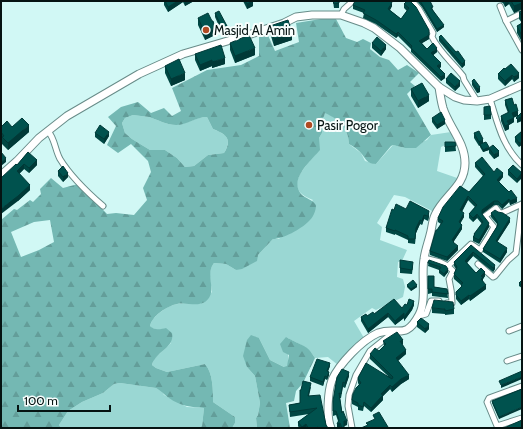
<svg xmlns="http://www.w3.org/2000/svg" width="523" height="429" viewBox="0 0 523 429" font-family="Cabin,sans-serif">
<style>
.green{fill:#9ad7d3}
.forest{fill:url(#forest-firs);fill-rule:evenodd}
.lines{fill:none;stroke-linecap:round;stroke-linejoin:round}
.street-casing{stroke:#688c89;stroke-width:7}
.secondary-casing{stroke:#688c89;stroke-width:9}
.street{stroke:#fff;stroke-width:5}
.secondary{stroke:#fff;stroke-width:7}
.wall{fill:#004743}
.shaded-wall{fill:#003937}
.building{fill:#00524e;stroke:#003937}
.poi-dot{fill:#b04a22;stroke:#f7fefd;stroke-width:1.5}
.labels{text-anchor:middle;stroke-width:4;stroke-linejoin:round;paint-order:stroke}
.poi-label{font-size:13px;fill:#051312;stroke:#f7fefd;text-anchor:start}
</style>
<defs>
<pattern id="forest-firs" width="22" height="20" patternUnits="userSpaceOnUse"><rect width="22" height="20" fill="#74b8b3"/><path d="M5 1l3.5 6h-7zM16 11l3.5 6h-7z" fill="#639d99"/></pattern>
</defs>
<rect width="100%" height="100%" fill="#d1f8f5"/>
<g class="green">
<path d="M325,112C340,120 348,127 349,144L361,153L365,161L376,164L393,145L405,148L427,140L431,135L451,132L454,141L441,147L437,171L460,179L434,212L405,197L394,195L377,223L382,227L380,240L407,250L402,261L398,262L397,277L403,279L405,287L403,297L376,310L372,308L354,321L364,338L338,365L328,357L315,358C309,347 298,344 288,338V364L287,367H284L270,360L259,338L247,367L255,376L260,403L258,415L256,418L257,428H232L235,423V417L213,402C213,390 213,373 205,364L167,372L156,368L152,365L154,359L171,343L158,330L152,328L150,326C152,316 168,305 178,304C185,303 193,304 200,304L212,292C211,282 207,271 214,263L226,264L236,270L258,255L273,239H279L313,200C280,188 306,167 319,150V138L322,133V122Z"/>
<path d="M133,115C138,116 144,116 149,117C158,120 167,125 176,125C187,124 196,117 207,117L213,129C226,134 233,139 224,153L208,155L194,166L185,167L177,158L165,150H150L132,139L125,133L122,123L125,118Z"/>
<polygon points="120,383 156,388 161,390 164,395 187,407 204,408 202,426 200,428 61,428 59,425 68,411 82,402 103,393 114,384"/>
</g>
<g class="forest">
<path d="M327,18L336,19L346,38L357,42L363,39L371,43L370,49L380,57L389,60L398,70L407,65L419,73L410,82L415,86L407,94L431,135L416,148H405L393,145L391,146L376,164C366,164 366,158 360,152C357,149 353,146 349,144C348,127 340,120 325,113L322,122V133L319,138L320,150C310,162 289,179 301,194C306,199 312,199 316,205C316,211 313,218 308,222C301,229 283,239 273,239L258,255L257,261L242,269L236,270L226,264L214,263C204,275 219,292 205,302C197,307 186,302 177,304C167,306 152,316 150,326C155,331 161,329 166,328L172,333C175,348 156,351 152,365L156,368L167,372L205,364C213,373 213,390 213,402L235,417V423L232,428H200L202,426L204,408C191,407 180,406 169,398C164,395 162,391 156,388L120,383L114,384L103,393L82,402L68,411L59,425L61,428H1V220L14,209L17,210L30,200L33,202L41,194L40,189L51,178L63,188L78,184L107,214L116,213L134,215L147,200L143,188L151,172L148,161L131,144L118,153L107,145L116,126L108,117L121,107L138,102L151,113L164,108L172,116L181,111L172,88L207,70L241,65L259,56V37L267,33L275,51L299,42L296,23ZM133,115C138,116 144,116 149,117C158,120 167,125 176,125C187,125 196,117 207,117L213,129C226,134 233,139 224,153L208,155L194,166L185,167L177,158L165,150H150L132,139L125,133L122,123L125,118ZM50,220L54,242L39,250L21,257L11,232L34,222Z"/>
<path d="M251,335L259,338L270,360L284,367L287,366L289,355L283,352L280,344L286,337C287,338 305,346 307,348C310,350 313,355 315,358L303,383L296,391L294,401L286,403L290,428H257L256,418L258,415L260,403L255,376L247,367L243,356L247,340Z"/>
</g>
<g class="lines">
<defs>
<g id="street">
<path d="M412,1L419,9L433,33L432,37C440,53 453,63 463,76L464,80L477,101"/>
<polyline points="500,6 506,21 522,50"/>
<polyline points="341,15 344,9 353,1"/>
<polyline points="506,21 522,13"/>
<path d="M490,99C498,124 502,146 522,165"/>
<path d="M48,131C55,139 55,150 60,159C71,177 88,193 103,206"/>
<polyline points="424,258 440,262 448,266"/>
<polyline points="478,264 493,277 495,276 508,260 516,253 522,204"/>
<path d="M447,303H452C452,295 451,287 449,279L453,271L448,266L471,244L480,250L489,236L494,227L485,216L496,208L499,212L502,213L522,204"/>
<polyline points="419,316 426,314 431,301 439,301"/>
<polyline points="509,331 522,326"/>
<polyline points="507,361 522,356"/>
<polyline points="522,386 489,398 487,402 497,426 522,418"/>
<polyline points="352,428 348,406 349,395 356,375 370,351 395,331"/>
</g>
<g id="secondary">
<polyline points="1,175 17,161 39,138 67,116 139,74 183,54 248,35 284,23 296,17 312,15 341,15 364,23 374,28 400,48 439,87 455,97 464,100 477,101 490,99 522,85"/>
<path d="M331,428C326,417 328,391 332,380C339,364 362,340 378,333C398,326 405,341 419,315C427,300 421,276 424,259C425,251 428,243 430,235C432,229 432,221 435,215C444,195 465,187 465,163C465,142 449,127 443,108C441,101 440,94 439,87"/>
</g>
</defs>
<use href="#street" class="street-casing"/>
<use href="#secondary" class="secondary-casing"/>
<use href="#street" class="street"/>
<use href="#secondary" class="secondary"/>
</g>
<g class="wall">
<polygon points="164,1 194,1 185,6 183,2 168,12 164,5"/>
<polygon points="243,1 253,1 253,6 247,9"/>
<polygon points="333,1 339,1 339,8 334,8"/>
<polygon points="407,1 429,30 429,39 422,43 427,49 437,52 433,55 441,67 439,68 445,78 441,81 411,52 411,49 398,36 396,38 376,24 363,18 364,13 353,9 353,5 392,6 390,10 401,19 407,11 404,8 404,4"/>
<polygon points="417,1 430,1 433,10 444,27 437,32 422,7"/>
<polygon points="500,1 522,1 522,9 514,13 509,4 505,7 503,3 500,2"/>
<polygon points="522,11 522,23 519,19 519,12"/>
<polygon points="215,13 227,31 222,33 215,17"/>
<polygon points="198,18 215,35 205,40 198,25"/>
<polygon points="522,23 522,42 517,33 517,26"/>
<polygon points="270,26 292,40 274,46 270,33"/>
<polygon points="439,37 456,52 465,65 462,68 439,41"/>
<polygon points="230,43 255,55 235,63 230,50"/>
<polygon points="372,43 386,49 381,56 372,48"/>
<polygon points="195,54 225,64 212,68 212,66 200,71 195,60"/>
<polygon points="165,66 185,80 171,86 165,73"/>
<polygon points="504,68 519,78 514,82 512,79 505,86 498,79 498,74"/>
<polygon points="446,79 460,86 455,91 446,83"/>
<polygon points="472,81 480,92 477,93 472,85"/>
<polygon points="411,89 429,101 418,108 411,96"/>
<polygon points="505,100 514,105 518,116 514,117 514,122 509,125 509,129 505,131 501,121 501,116 508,113 505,105"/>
<polygon points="484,107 491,115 491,119 484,120"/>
<polygon points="432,118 445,124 437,129 432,122"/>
<polygon points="1,127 12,127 29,132 8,150 2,144 2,141 1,139"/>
<polygon points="522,131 519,147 515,142 515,137"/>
<polygon points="95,133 109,136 104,144 95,137"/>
<polygon points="474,133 483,143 489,150 483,152 480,147 480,145 479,146 474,138"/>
<polygon points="445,142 455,142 456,151 445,152"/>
<polygon points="489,148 499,156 494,159 489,153"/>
<polygon points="28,152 37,165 29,173 24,169 19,174 30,190 18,201 17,165"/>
<polygon points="475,163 503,177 499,182 517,202 510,205 509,202 502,209 498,205 494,205 482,214 489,227 479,244 473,241 473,237 474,234 482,224 477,218 473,222 469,218 469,214 475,207 468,200 462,212 464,217 460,223 462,229 454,241 454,243 458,250 447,261 430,255 430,251 441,224 438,222 438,218 469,192 483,176 475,167"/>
<polygon points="508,170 522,173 517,183 508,175"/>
<polygon points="58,171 68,177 63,182 58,176"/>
<polygon points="406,209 429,216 428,221 424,219 422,225 420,224 416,233 415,244 408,243 408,240 395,234 395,235 386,232 386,228 394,210"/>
<polygon points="491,213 510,222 497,242 507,252 500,263 483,252 483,249 497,226 497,224 491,217"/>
<polygon points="471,245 495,269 493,272 473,256 467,263 476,273 485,276 483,279 483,281 486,289 470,301 469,299 461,305 456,299 456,292 461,288 461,285 454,279 454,274 456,269 454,266 454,262"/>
<polygon points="429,260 448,272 444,277 439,273 439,270 428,266"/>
<polygon points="413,266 412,274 400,273 400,268"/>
<polygon points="428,276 434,287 447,289 448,298 432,296 432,293 428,294"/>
<polygon points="522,280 522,288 519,286 519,283"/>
<polygon points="407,285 417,287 411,291 407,287"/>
<polygon points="407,305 414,305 412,310 404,321 404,318 395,325 388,317 368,333 361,321 361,317 402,308"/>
<polygon points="432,308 454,309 454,314 445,315 445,314 432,313"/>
<polygon points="417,322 429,329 425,333 417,327"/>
<polygon points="383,341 403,344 402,344 406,354 398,361 409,379 401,384 392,392 390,389 383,396 383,400 371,412 364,406 363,411 358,410 358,407 352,404 352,400 359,385 358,383 358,378 388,376 370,359 370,354 379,351 384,346"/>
<polygon points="330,366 328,371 329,375 327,380 325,379 323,386 310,381 310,377"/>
<polygon points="349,376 345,388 343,387 341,398 340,398 342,413 347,425 344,426 345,428 340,428 340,427 337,428 338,421 336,415 333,416 333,405 337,377"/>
<polygon points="311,387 309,396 325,420 326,425 328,428 299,428 298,426 298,422 309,414 290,417 289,405 300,403 301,390"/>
<polygon points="522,389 499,419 492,403 492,401"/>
</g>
<g class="shaded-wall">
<polygon points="178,1 183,1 183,2 168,12 168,7"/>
<polygon points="185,1 194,1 185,6"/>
<polygon points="253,1 253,6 247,9 247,4"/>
<polygon points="505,1 509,1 509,4 505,7"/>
<polygon points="392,2 392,6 388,13 388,9"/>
<polygon points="522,3 522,9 514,13 514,6"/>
<polygon points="444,25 444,27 437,32 437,29"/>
<polygon points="227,26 227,31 222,33 222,28"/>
<polygon points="215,28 215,35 205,40 205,33"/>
<polygon points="398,32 398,36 396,38 396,34"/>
<polygon points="292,33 292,40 274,46 274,39"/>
<polygon points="429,35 429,39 419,45 419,41"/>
<polygon points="386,45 386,49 381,56 381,51"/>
<polygon points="255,48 255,55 235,63 235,56"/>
<polygon points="437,48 437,52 431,57 431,53"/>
<polygon points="225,58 225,64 212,68 212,62"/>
<polygon points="212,60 212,66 200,71 200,65"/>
<polygon points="465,61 465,65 462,68 462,64"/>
<polygon points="441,63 441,67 437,70 437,66"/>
<polygon points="185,73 185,80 171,86 171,79"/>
<polygon points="519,73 519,78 514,82 514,77"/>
<polygon points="445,74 445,78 441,81 441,77"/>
<polygon points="512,75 512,79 505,86 505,81"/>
<polygon points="460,81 460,86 455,91 455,87"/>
<polygon points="480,87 480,92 477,93 477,89"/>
<polygon points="429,95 429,101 418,108 418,101"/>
<polygon points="518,111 518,116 512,118 512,113"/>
<polygon points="522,116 522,121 517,123 517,119"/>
<polygon points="514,118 514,122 509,125 509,129 505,131 505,126 507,121"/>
<polygon points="445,120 445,124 437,129 437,125"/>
<polygon points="29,125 29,132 8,150 8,143"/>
<polygon points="109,132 109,136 104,144 104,139"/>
<polygon points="483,139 483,144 479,146 479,142"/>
<polygon points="522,141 522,145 519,147 519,143"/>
<polygon points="489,147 489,150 483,152 483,150"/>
<polygon points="499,151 499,156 494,159 494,155"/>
<polygon points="6,158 6,162 1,166 1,162"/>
<polygon points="37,160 37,165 29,173 29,168"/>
<polygon points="24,164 24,169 17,176 17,171"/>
<polygon points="68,173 68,177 63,182 63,177"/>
<polygon points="503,173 503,177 497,184 497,180"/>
<polygon points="522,173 522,178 517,183 517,179"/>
<polygon points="30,185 30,190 18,201 1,214 1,209"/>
<polygon points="468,196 468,200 460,214 460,210"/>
<polygon points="517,198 517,202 510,205 510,201"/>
<polygon points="509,199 509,202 502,209 502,205"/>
<polygon points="494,201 494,205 482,214 482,210"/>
<polygon points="429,211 429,216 428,221 428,216"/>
<polygon points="464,213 464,217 459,226 459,222"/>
<polygon points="477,214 477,218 473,222 473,218"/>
<polygon points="424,215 424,219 422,225 422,221"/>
<polygon points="510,218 510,222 496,244 496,241"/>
<polygon points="420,220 420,224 416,233 415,244 416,228"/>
<polygon points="489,223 489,227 479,244 479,240"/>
<polygon points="462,225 462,229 454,241 454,245 452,240"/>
<polygon points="458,246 458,250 447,261 447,257"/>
<polygon points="507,248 507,252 500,263 500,259"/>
<polygon points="473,252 473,256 465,265 465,261"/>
<polygon points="495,265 495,269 493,272 493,268"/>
<polygon points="448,269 448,272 444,277 444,274"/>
<polygon points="485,272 485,276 483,279 483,282 481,283 481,276"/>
<polygon points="417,285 417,287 411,291 411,289"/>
<polygon points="486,285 486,289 470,301 470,296"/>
<polygon points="469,295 469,299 461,305 461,301"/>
<polygon points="414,301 414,305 412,310 404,321 404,318 395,325 395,321"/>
<polygon points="388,313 388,317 368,333 368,329"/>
<polygon points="429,324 429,329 425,333 425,329"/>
<polygon points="403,340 403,344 400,346 400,341"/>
<polygon points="406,350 406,354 396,362 396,358"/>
<polygon points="330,363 330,366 327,374 327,371"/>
<polygon points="329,372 329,375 327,380 327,377"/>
<polygon points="349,372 349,376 345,388 345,383"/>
<polygon points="409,375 409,379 401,384 392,392 392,387 401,379"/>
<polygon points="325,376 325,379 323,386 323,382"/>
<polygon points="522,377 522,379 501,388 501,385"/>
<polygon points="390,385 390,389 383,396 383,400 371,412 371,408 381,394"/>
<polygon points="522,407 522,409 499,419 499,417"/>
<polygon points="344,421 347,421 347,425 344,426"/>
<polygon points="340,423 340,427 337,428 337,424"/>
<polygon points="306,424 306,428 302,428 302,427"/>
</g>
<g class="building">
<polygon points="165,1 178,1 168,7"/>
<polygon points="245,1 253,1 247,4"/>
<polygon points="333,1 339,1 339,3 334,4"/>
<polygon points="355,1 390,1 392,2 388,9 401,19 409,8 404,4 407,1 410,1 416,7 429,30 429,35 419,41 427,49 433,43 437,48 431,53 441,63 437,66 445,74 441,77 411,48 412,46 398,32 396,34 376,20 363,13 365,10 353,5"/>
<polygon points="420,1 430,1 433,7 431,8 444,25 437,29 422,4"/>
<polygon points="511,1 522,1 522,3 514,6"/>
<polygon points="219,11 227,26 222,28 215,13"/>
<polygon points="522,11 522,16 519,12"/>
<polygon points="208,13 212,21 213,21 215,28 205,33 198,18"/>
<polygon points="288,20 292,33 274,39 270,26"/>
<polygon points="522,23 522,36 517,26"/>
<polygon points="249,35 255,48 235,56 230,43"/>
<polygon points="441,35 456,52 458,51 465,61 462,64 439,37"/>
<polygon points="377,37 386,45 381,51 372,43"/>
<polygon points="221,45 225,58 212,62 212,60 200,65 195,54"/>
<polygon points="179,59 185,73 171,79 165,66"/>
<polygon points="511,64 519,73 514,77 512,75 505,81 498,74 504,68 505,69"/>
<polygon points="451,73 460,81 455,87 446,79"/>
<polygon points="474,79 480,87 477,89 472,81"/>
<polygon points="422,83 429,95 418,101 411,89"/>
<polygon points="512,98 514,105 516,104 518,111 512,113 514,118 507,121 509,124 505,126 501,116 509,112 505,100"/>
<polygon points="490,106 491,115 484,115 484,107"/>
<polygon points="441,112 445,120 437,125 432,118"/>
<polygon points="522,112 522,116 517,119 516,118"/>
<polygon points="22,118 29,125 8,143 2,137 4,136 1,132 1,127 7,121 12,127"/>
<polygon points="100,125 109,132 104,139 95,133"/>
<polygon points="479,131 483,139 479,142 474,133"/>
<polygon points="522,131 522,141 519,143 515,137"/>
<polygon points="445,142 455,142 456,146 445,147"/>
<polygon points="486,142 489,147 483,150 480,144"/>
<polygon points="493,145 499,151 494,155 489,148"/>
<polygon points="1,152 6,158 1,162"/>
<polygon points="28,152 37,160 29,168 24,164 17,171 30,185 18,196 1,209 1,178 16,164 17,165"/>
<polygon points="482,157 494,172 497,168 503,173 497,180 509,192 511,190 517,198 510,201 509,199 502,205 498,201 494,201 482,210 482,214 489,223 479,240 473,237 475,235 474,234 483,222 477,214 473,218 469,214 477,205 468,196 460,210 464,213 459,222 462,225 452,240 454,241 453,242 458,246 447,257 430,251 436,230 437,230 443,221 438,218 443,207 460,186 469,192 485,174 475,163"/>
<polygon points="513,165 522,173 517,179 508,170"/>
<polygon points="63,166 68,173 63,177 58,171"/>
<polygon points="410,201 429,211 428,216 424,215 422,221 420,220 416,228 415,239 408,239 408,236 395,230 395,231 386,228 392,209 394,210 396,204 406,209"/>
<polygon points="495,210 498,212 503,213 510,218 496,241 507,248 500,259 483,249 498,225 497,221 491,213"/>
<polygon points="471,245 495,265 493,268 473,252 465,261 476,273 481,268 485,272 481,276 483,278 481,279 486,285 470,296 469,295 461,301 456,295 456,292 462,286 461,284 463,283 454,274 457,267 454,262"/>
<polygon points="400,260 413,262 412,270 400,268"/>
<polygon points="429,260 446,266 448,269 444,274 439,270 441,267 428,263"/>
<polygon points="428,276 434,276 434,287 447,289 448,294 432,292 432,289 428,289"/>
<polygon points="413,280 417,285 411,289 407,285"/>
<polygon points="522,280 522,286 519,283"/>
<polygon points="394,299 402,308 405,304 407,305 409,299 414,301 412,306 404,317 404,313 395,321 388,313 368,329 361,317 366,314 367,316 373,312 374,314"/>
<polygon points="434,300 453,302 454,309 445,311 445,309 432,308"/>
<polygon points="421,318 429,324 425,329 417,322"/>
<polygon points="397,332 403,340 400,341 406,350 396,358 409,375 401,379 392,387 390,385 381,394 383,395 371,408 364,402 363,407 358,405 358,403 352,400 353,394 356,388 361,383 358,378 366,363 392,379 393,377 370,354 375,348 379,351 386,344 383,341"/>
<polygon points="317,359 330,363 327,371 329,372 327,377 325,376 323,382 310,377"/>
<polygon points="342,369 349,372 345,383 343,382 341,394 339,393 342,413 343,411 347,421 344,421 344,428 342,428 340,423 337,424 339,420 336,411 333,411 333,401 337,377"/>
<polygon points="522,371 522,377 501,385 499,381"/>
<polygon points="303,381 311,383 308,396 320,395 326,425 328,428 319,428 318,427 316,428 308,428 306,424 302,427 298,422 317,408 290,412 289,405 300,403 300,390 301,390"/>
<polygon points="522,389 522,407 499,417 492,401"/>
<polygon points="379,412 388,427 386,428 361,428 368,425 366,423 375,419 373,415"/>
<polygon points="522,420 522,428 504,428"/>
</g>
<g class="poi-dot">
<circle cx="206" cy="30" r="4"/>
<circle cx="309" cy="125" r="4"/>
</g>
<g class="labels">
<g class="poi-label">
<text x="214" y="35">Masjid Al Amin</text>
<text x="317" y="130">Pasir Pogor</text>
</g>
</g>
<rect width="523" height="429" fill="none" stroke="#051312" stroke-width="4"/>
<path d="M18 405v6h92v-6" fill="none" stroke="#051312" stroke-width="2"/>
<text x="24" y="405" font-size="12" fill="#051312" stroke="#f7fefd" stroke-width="3" paint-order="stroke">100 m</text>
</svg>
